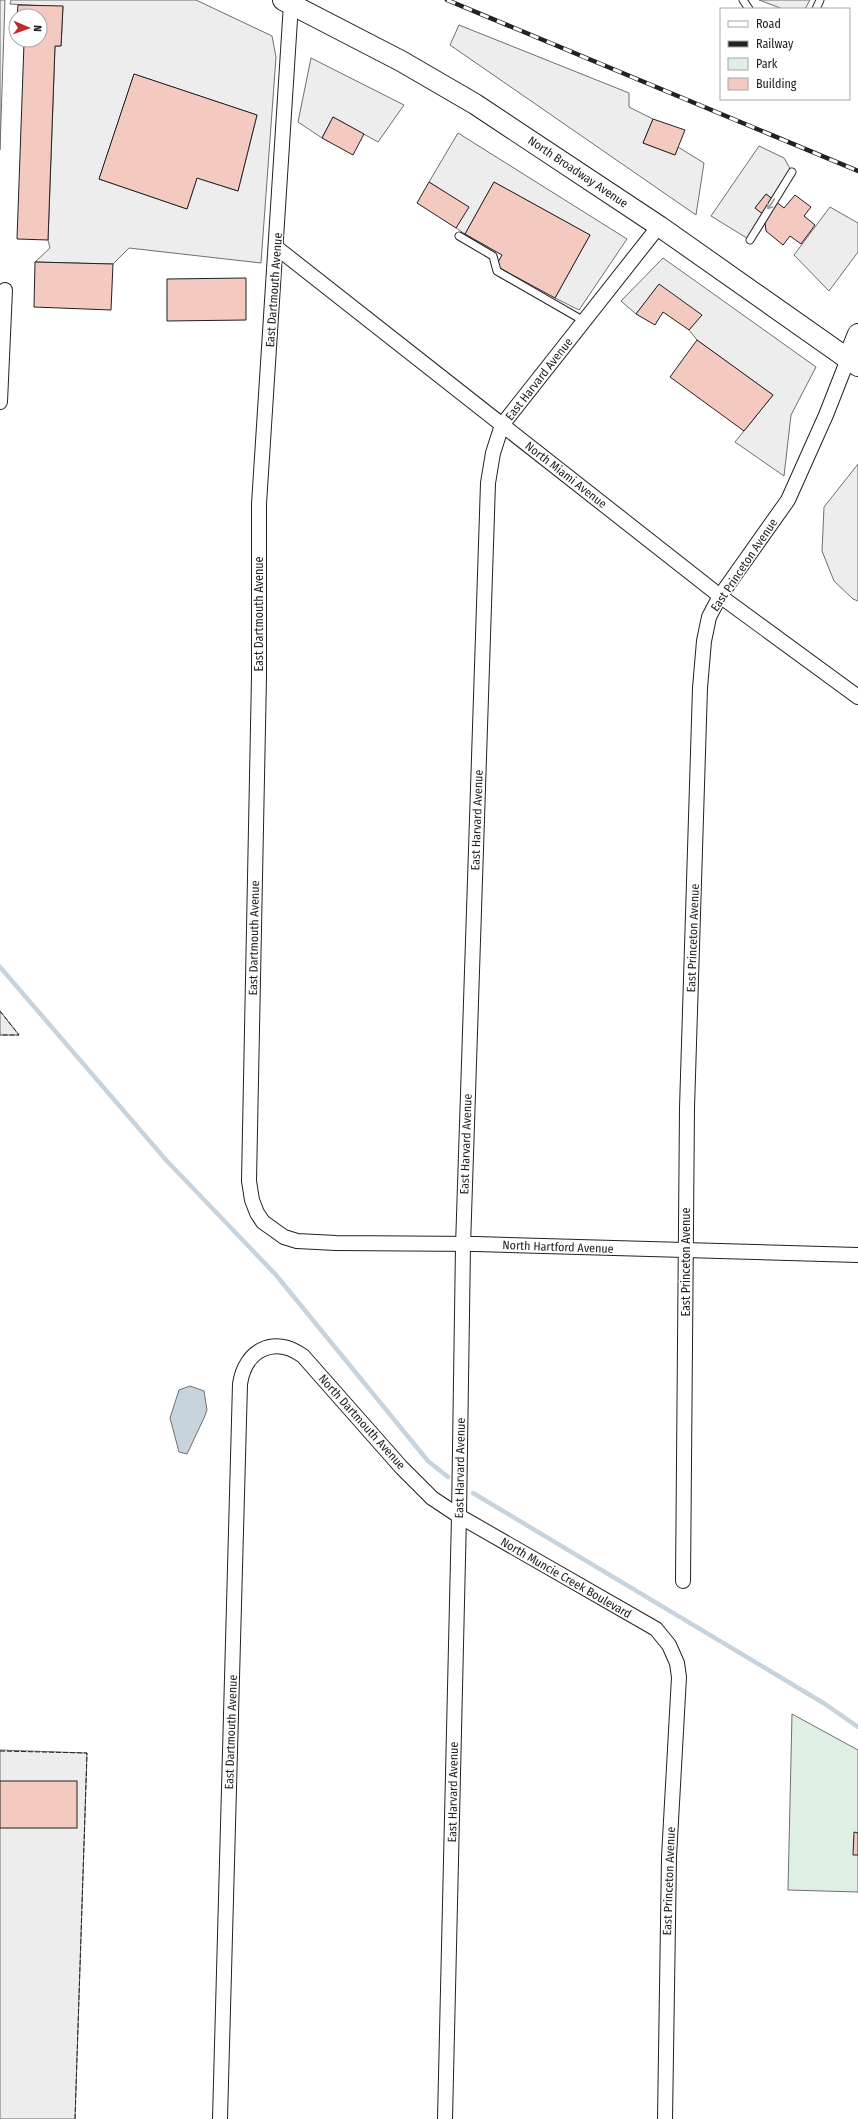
<svg xmlns="http://www.w3.org/2000/svg" width="858" height="2119" viewBox="0 0 858 2119" font-family="'Fira Sans Condensed',sans-serif">
<style>
.green{fill:#e0efe3;stroke:#6f6f6f}
.parking{fill:#ededed;stroke:#6f6f6f;fill-rule:evenodd}
.water{fill:#c7d3dd;stroke:#6f6f6f}
.lines{fill:none;stroke-linecap:round;stroke-linejoin:round}
.stream{stroke:#c7d3dd;stroke-width:4.5}
.building{fill:#f3c9c0;stroke:#222}
.lane-casing{stroke:#222;stroke-width:9}
.street-casing{stroke:#222;stroke-width:16}
.secondary-casing{stroke:#222;stroke-width:22}
.lane{stroke:#fff;stroke-width:7}
.street{stroke:#fff;stroke-width:14}
.secondary{stroke:#fff;stroke-width:20}
.rail-casing{stroke:#222;stroke-width:4.5}
.rail{stroke:#fff;stroke-width:3;stroke-dasharray:9;stroke-linecap:butt}
.fence{stroke:#222;stroke-width:1;stroke-dasharray:5 2;stroke-linecap:butt}
.oneway{stroke:#9c9c9c}
.labels{text-anchor:middle;stroke-width:3;stroke-linejoin:round;paint-order:stroke}
.street-label{font-size:12px;fill:#222;stroke:#fff}
</style>
<rect width="100%" height="100%" fill="#fff"/>
<polygon class="green" points="792,1714 858,1750 858,1892 788,1890"/>
<g class="parking">
<polygon points="0,0 5,0 0,150"/>
<path d="M11,0H196L272,36L276,57L261,263L129,248L113,264L35,262L50,248L48,240L55,46H61L63,7L10,4ZM134,74L257,115L238,191L197,178L187,209L99,179Z"/>
<polygon points="759,0 810,0 805,9 783,9"/>
<polygon points="459,25 629,93 629,107 653,119 643,143 675,155 678,147 704,163 696,215 450,45"/>
<polygon points="311,58 404,105 378,142 333,117 322,138 298,122"/>
<polygon points="458,133 627,239 579,310 555,298 590,235 494,182 465,234 456,228 468,207 429,182"/>
<polygon points="759,146 784,158 792,172 774,200 766,194 755,208 764,215 750,240 711,216"/>
<polygon points="830,207 858,223 858,252 829,291 794,255"/>
<polygon points="663,258 816,367 791,415 784,476 735,442 773,395 697,340 689,330 701,315 659,285 636,314 621,301"/>
<polygon points="858,464 858,601 853,599 834,581 822,551 824,507"/>
<polygon points="0,1011 19,1035 0,1035"/>
<polygon points="0,1750 87,1753 75,2119 0,2119"/>
</g>
<polygon class="water" points="190,1386 204,1391 207,1410 204,1418 187,1454 179,1452 170,1418 179,1390"/>
<g class="lines">
<g class="stream">
<polyline points="0,967 166,1160 276,1275 428,1461 448,1477"/>
<polyline points="473,1493 825,1704 858,1727"/>
</g>
</g>
<g class="building">
<polygon points="18,5 63,6 61,46 55,46 48,240 17,239 24,43 16,42 17,40 40,40 40,16 17,16"/>
<polygon points="134,74 257,115 238,191 197,178 187,209 99,179"/>
<polygon points="333,117 364,134 353,155 322,138"/>
<polygon points="653,119 685,130 675,155 643,143"/>
<polygon points="429,182 469,207 456,228 417,203"/>
<polygon points="494,182 590,235 555,298 496,266 502,255 465,234"/>
<polygon points="766,194 784,208 795,195 811,207 804,216 815,225 801,244 790,236 783,245 766,231 764,215 755,208"/>
<polygon points="35,262 113,264 111,310 34,307"/>
<polygon points="246,278 246,320 167,321 167,279"/>
<polygon points="659,284 702,315 689,330 663,312 655,325 636,314"/>
<polygon points="697,340 773,395 744,431 670,377"/>
<rect x="0" y="1781" width="77" height="47"/>
<polygon points="854,1832 858,1833 858,1855 853,1855"/>
</g>
<g class="lines">
<defs>
<g id="lane">
<polyline points="743,0 749,9"/>
<polyline points="816,9 820,0"/>
<polyline points="459,236 493,256 497,271 584,321"/>
<polyline points="750,240 792,172"/>
</g>
<g id="street">
<polyline points="291,4 259,504 259,676 249,1181 252,1200 257,1213 263,1222 284,1237 297,1241 336,1243 476,1244 858,1255"/>
<polyline points="277,248 720,596 858,697"/>
<polyline points="0,402 5,290"/>
<polyline points="683,1581 687,1108 700,688 704,641 709,617 720,596 788,500 826,415 848,359"/>
<path d="M220,2119L240,1384C245,1350 274,1335 303,1356L401,1467L432,1498L459,1516L656,1629L669,1645L677,1663L679,1677L669,1857L665,2119"/>
<polyline points="445,2119 459,1516 463,1246 488,483 493,453 502,425 659,226"/>
</g>
<g id="secondary">
<polyline points="283,0 401,61 475,104 659,226 858,366"/>
<polyline points="848,359 858,334"/>
</g>
</defs>
<use href="#lane" class="lane-casing"/>
<use href="#street" class="street-casing"/>
<use href="#secondary" class="secondary-casing"/>
<use href="#lane" class="lane"/>
<use href="#street" class="street"/>
<use href="#secondary" class="secondary"/>
<defs>
<polyline id="rail" points="447,0 858,171"/>
</defs>
<use href="#rail" class="rail-casing"/>
<use href="#rail" class="rail"/>
<g class="fence">
<polyline points="0,1011 19,1035 0,1035"/>
<polyline points="0,1751 87,1753 75,2119"/>
</g>
</g>
<defs><path id="oneway-shaft" d="M-6 0H5M1.5-3L5.5 0L1.5 3" fill="none" stroke-width="1.6" stroke-linecap="round" stroke-linejoin="round"/></defs>
<use class="oneway" href="#oneway-shaft" transform="translate(771 204) rotate(123)"/>
<g class="labels">
<g class="street-label">
<text transform="translate(578 172) rotate(34)" y="4">North Broadway Avenue</text>
<text transform="translate(274 290) rotate(-86)" y="4">East Dartmouth Avenue</text>
<text transform="translate(539 379) rotate(-52)" y="4">East Harvard Avenue</text>
<text transform="translate(566 475) rotate(38)" y="4">North Miami Avenue</text>
<text transform="translate(744 565) rotate(-56)" y="4">East Princeton Avenue</text>
<text transform="translate(259 614) rotate(-90)" y="4">East Dartmouth Avenue</text>
<text transform="translate(477 820) rotate(-88)" y="4">East Harvard Avenue</text>
<text transform="translate(254 938) rotate(-89)" y="4">East Dartmouth Avenue</text>
<text transform="translate(693 938) rotate(-88)" y="4">East Princeton Avenue</text>
<text transform="translate(466 1144) rotate(-88)" y="4">East Harvard Avenue</text>
<text transform="translate(558 1247) rotate(2)" y="4">North Hartford Avenue</text>
<text transform="translate(686 1262) rotate(-90)" y="4">East Princeton Avenue</text>
<text transform="translate(362 1422) rotate(48)" y="4">North Dartmouth Avenue</text>
<text transform="translate(460 1468) rotate(-89)" y="4">East Harvard Avenue</text>
<text transform="translate(566 1578) rotate(30)" y="4">North Muncie Creek Boulevard</text>
<text transform="translate(231 1732) rotate(-88)" y="4">East Dartmouth Avenue</text>
<text transform="translate(453 1792) rotate(-89)" y="4">East Harvard Avenue</text>
<text transform="translate(669 1881) rotate(-88)" y="4">East Princeton Avenue</text>
</g>
</g>
<rect x="720" y="8" width="130" height="92" fill="#ffffff" stroke="#a7a7a7"/>
<rect x="728" y="21" width="20" height="6" fill="#ffffff" stroke="#a7a7a7"/>
<text x="756" y="28" font-size="12" fill="#222222">Road</text>
<rect x="728" y="41" width="20" height="6" fill="#222222" stroke="#a7a7a7"/>
<text x="756" y="48" font-size="12" fill="#222222">Railway</text>
<rect x="728" y="58" width="20" height="12" fill="#e0efe3" stroke="#a7a7a7"/>
<text x="756" y="68" font-size="12" fill="#222222">Park</text>
<rect x="728" y="78" width="20" height="12" fill="#f3c9c0" stroke="#a7a7a7"/>
<text x="756" y="88" font-size="12" fill="#222222">Building</text>
<g transform="translate(28 28) rotate(92)"><circle r="19" fill="#ffffff" stroke="#a7a7a7"/>
<path d="M0-3L7 15L0 10L-7 15Z" fill="#c62828"/>
<text y="-6" font-size="11" font-weight="bold" text-anchor="middle" fill="#222222">N</text>
</g>
</svg>
